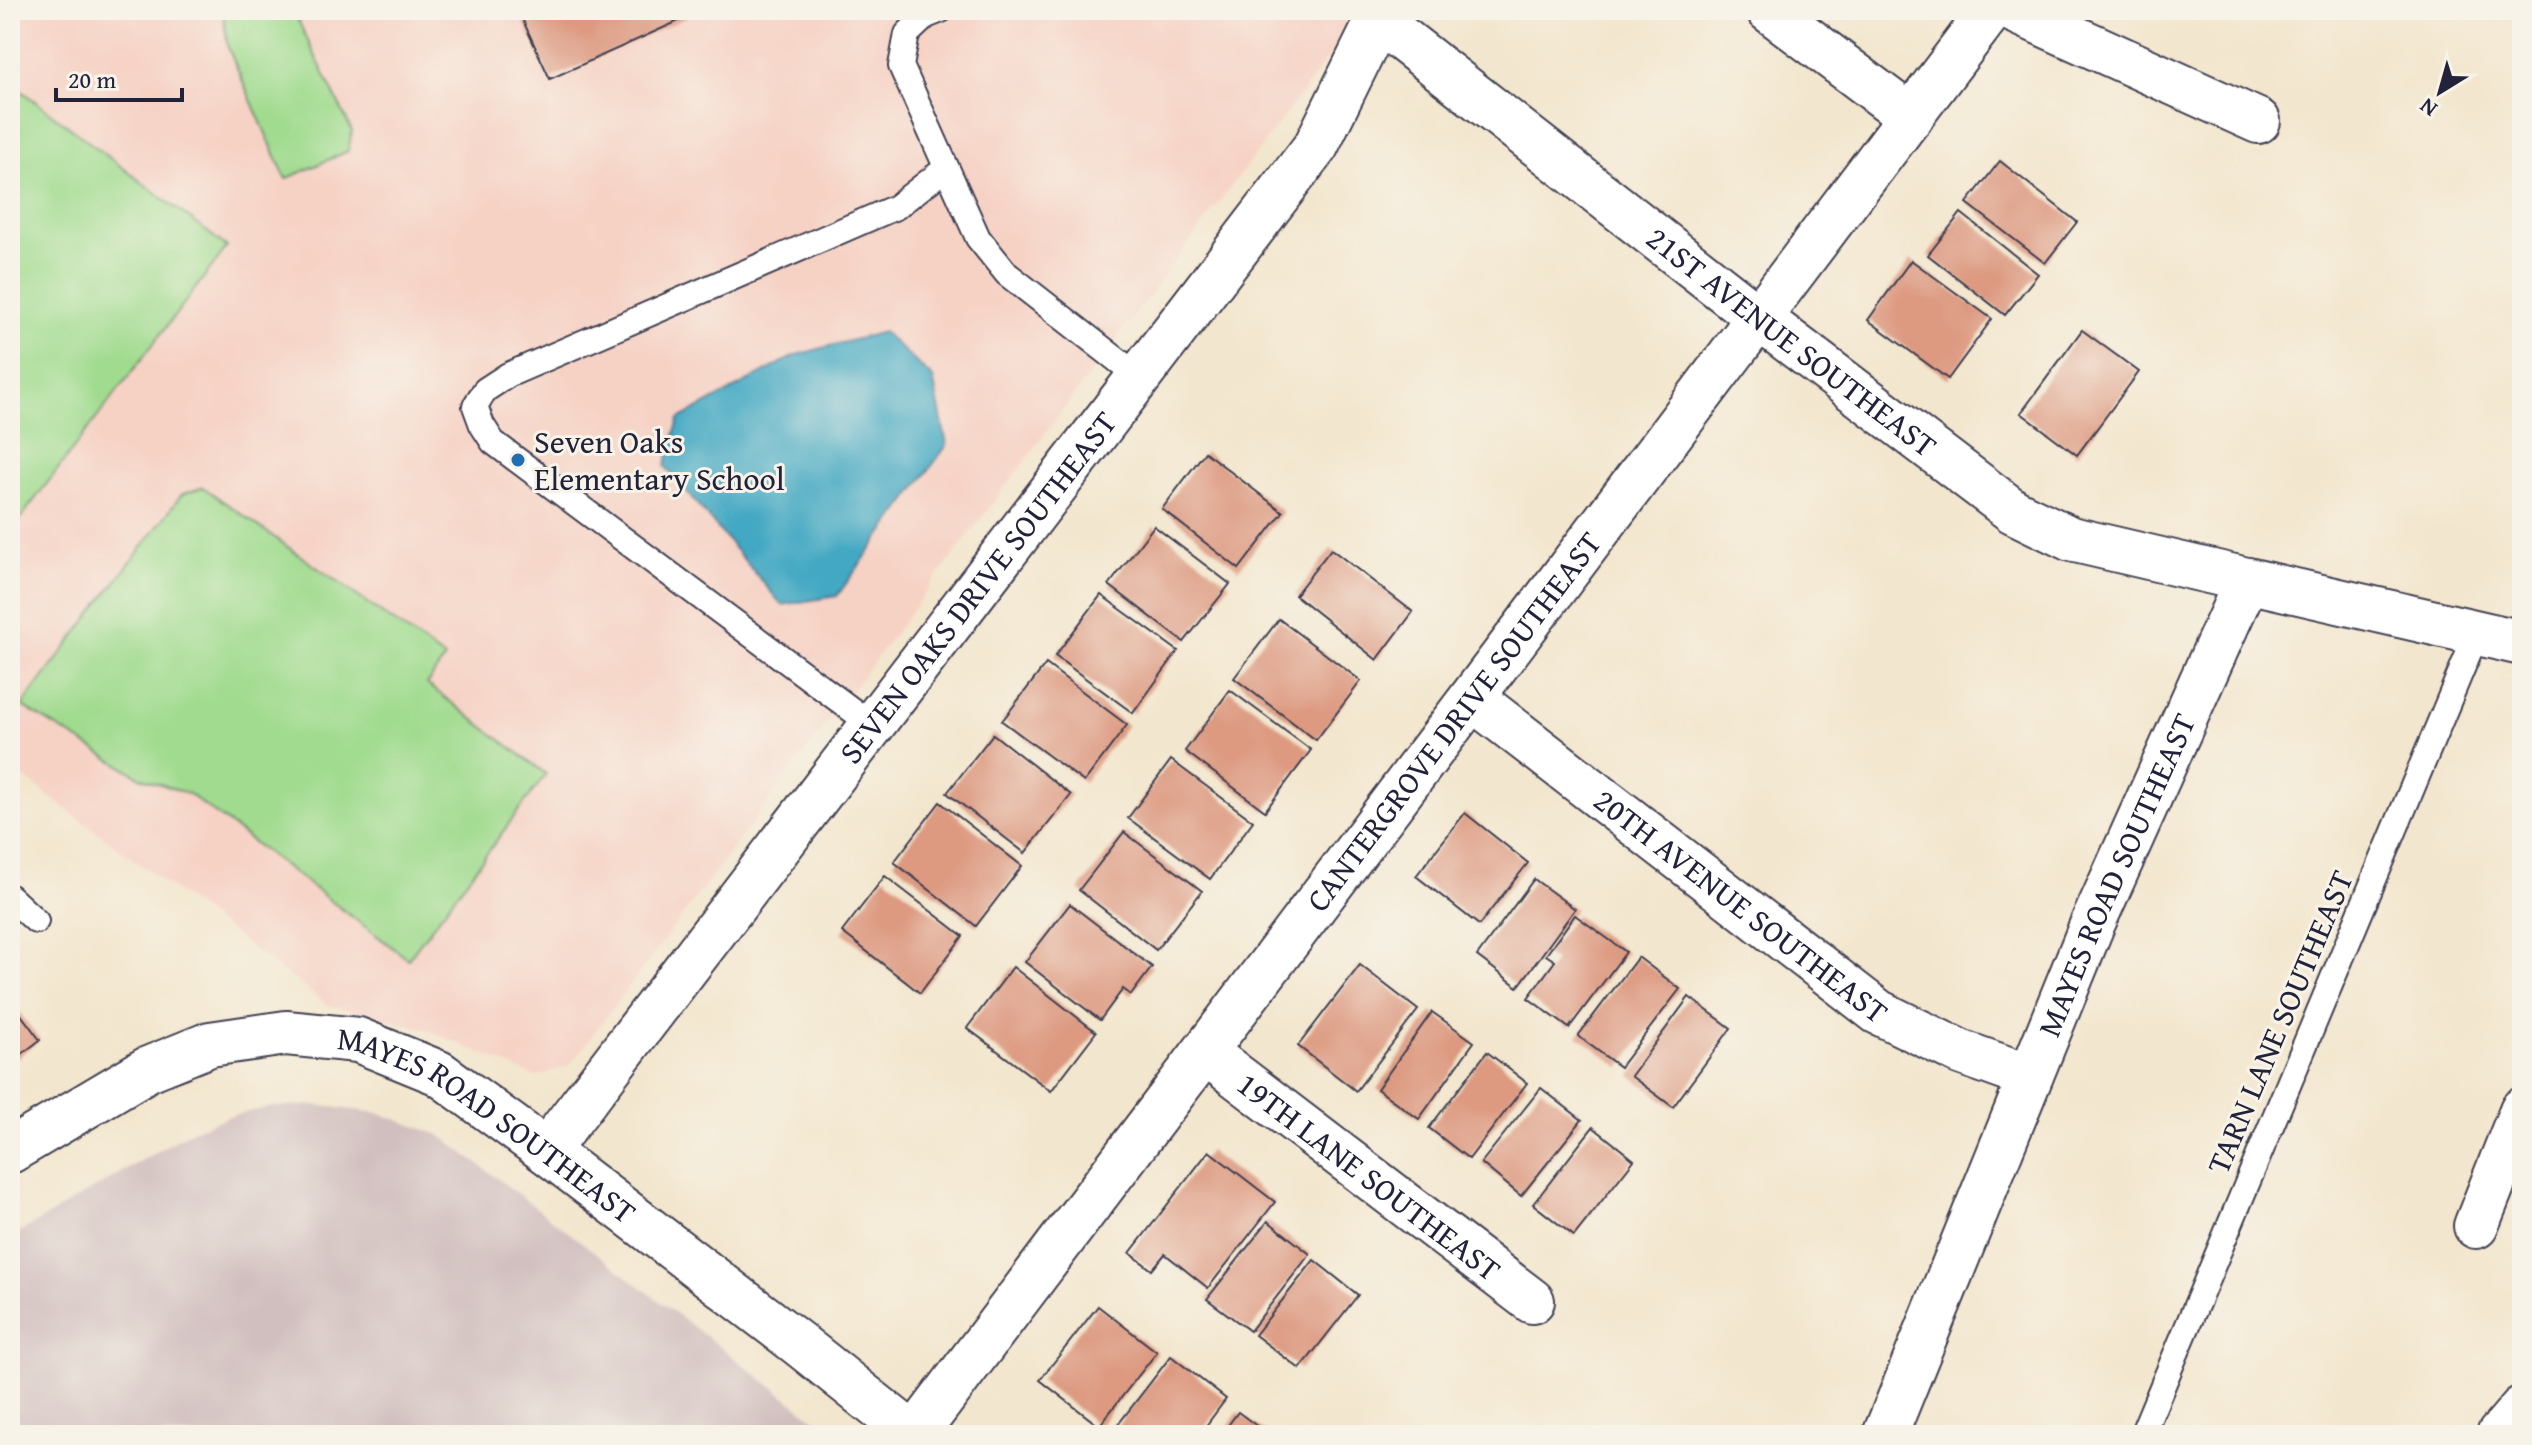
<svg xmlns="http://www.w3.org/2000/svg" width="2532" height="1445" viewBox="0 0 2532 1445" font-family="'Gentium Book Plus',serif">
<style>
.built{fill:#f6d2c5}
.industrial{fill:#d1bfbf}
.green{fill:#a0db8f;stroke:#617e65;stroke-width:2}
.water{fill:#43a8c3;stroke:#32657f;stroke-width:2}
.building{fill:#dd9a81}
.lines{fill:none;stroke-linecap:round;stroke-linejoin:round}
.lane-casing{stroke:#413f51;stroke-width:28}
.street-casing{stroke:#413f51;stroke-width:48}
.lane{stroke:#fff;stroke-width:24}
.street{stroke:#fff;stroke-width:44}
.poi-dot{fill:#1f6fb2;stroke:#f7f3e8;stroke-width:3}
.labels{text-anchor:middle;stroke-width:6;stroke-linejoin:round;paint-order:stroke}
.street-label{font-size:32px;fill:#22223b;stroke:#f7f3e8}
.poi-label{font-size:32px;fill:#22223b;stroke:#f7f3e8;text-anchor:start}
</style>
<rect width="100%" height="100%" fill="#f7f3e8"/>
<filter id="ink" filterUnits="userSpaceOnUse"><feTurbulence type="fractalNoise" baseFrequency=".0125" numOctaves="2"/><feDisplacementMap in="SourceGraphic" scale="16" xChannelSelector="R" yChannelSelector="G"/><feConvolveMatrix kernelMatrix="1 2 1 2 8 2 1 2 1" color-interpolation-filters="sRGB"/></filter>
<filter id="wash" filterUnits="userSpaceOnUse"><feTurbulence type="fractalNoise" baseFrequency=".006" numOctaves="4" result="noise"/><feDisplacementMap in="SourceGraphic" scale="32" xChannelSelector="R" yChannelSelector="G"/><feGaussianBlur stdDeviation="1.8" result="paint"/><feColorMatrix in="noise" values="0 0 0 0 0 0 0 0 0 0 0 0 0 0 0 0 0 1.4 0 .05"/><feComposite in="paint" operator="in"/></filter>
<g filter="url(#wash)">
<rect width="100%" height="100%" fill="#f3e6ce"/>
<polygon class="built" points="10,10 1349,10 1337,46 569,1066 535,1077 428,1030 328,1005 10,767"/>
<polygon class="industrial" points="314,1105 379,1113 440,1135 836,1435 10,1435 10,1238 195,1129 233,1115 273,1107"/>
<g class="green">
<polygon points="226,10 293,10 352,131 348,151 286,179 228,48 223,14"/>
<polygon points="10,82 227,247 10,532"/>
<polygon points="203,487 445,658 427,684 546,774 408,959 189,794 140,777 22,706 182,494"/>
</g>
<polygon class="water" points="883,332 933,378 947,445 837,596 782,605 665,466 679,419 796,355"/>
<g id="blocks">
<g class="building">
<polygon points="518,10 703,10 550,79"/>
<polygon points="2000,161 2077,222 2045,263 1967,203"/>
<polygon points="1961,213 2038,274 2005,315 1928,255"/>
<polygon points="1911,260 1992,319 1948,379 1868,320"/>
<polygon points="2082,330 2139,372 2077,455 2021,413"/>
<polygon points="1205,452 1283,512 1239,569 1162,509"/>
<polygon points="1154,526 1230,584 1184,642 1109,585"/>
<polygon points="1331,549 1413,612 1377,660 1295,595"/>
<polygon points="1101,595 1178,651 1133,713 1055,656"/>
<polygon points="1279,619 1361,681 1316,740 1234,678"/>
<polygon points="1046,664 1127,725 1084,782 1002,721"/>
<polygon points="1230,690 1311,750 1265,811 1185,751"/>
<polygon points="993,734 1071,795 1025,853 947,793"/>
<polygon points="1171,760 1253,821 1210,879 1128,818"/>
<polygon points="940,802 1022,866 976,926 894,862"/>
<polygon points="1465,813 1528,863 1479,925 1416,876"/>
<polygon points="1124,832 1202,891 1156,950 1079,890"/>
<polygon points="885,876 963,936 920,993 842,932"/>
<polygon points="1534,879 1575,909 1518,987 1477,956"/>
<polygon points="1070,904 1152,967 1131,995 1123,989 1100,1020 1025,962"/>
<polygon points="1575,915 1626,952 1569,1028 1528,998 1555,961 1546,955"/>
<polygon points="1638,957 1680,989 1620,1067 1578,1036"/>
<polygon points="1360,965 1418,1010 1356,1091 1298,1046"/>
<polygon points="1013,967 1096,1032 1051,1091 967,1028"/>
<polygon points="1689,997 1731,1028 1673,1107 1631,1076"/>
<polygon points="10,1000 40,1040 10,1063"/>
<polygon points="1432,1012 1474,1042 1419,1119 1377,1089"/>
<polygon points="1487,1052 1527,1083 1469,1159 1429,1128"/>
<polygon points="1541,1088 1582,1120 1521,1196 1481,1163"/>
<polygon points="1593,1127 1634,1160 1574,1236 1533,1204"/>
<polygon points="1209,1151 1275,1202 1208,1288 1165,1254 1152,1270 1130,1253"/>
<polygon points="1268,1221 1310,1254 1250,1331 1207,1299"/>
<polygon points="1314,1260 1358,1295 1300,1369 1255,1335"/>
<polygon points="1098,1306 1157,1352 1099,1426 1040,1380"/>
<polygon points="1171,1356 1226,1399 1199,1435 1110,1435"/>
<polygon points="1238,1412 1269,1435 1221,1435"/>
</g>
</g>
</g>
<g filter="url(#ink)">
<use href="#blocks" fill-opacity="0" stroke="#413f51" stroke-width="2"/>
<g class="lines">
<defs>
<g id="lane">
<polyline points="941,10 926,16 907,34 901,66 978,238 1007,274 1139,377"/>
<polyline points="872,725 493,442 482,425 475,406 485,390 508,375 896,207 946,168"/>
<polyline points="10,897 36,921"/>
<polyline points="2142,1435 2477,633"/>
</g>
<g id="street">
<polyline points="1769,10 1911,117"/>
<polyline points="2013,10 2258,121"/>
<path id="s1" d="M1378,20L1759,318L2013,511L2071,539L2247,580"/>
<path id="s2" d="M1472,698L1878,1012L1960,1052L2030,1077"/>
<path id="s3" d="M1205,1052L1532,1301"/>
<path id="s4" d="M10,1151L148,1069L210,1044L286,1033L358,1040L439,1073L546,1151L799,1344L913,1435"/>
<path id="s5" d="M546,1151L1316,146L1383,10"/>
<polyline points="2476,1226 2522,1110"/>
<path id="s6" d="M915,1435L1991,10"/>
<path id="s7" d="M1885,1435L2092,925L2247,580L2522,643"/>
<polyline points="2499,1435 2522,1408"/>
</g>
</defs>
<use href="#lane" class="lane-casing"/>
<use href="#street" class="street-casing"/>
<use href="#lane" class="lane"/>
<use href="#street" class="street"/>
</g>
</g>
<circle class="poi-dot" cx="518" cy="460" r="8"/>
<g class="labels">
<g class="street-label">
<text dy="11" stroke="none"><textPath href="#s1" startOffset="524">21ST AVENUE SOUTHEAST</textPath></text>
<text dy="11" stroke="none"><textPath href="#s5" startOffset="710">SEVEN OAKS DRIVE SOUTHEAST</textPath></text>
<text dy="11" stroke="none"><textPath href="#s6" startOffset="894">CANTERGROVE DRIVE SOUTHEAST</textPath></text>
<text dy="11" stroke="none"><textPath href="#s7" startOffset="606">MAYES ROAD SOUTHEAST</textPath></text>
<text dy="11" stroke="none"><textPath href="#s2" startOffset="340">20TH AVENUE SOUTHEAST</textPath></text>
<text transform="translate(2280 1022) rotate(-67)" y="11">TARN LANE SOUTHEAST</text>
<text dy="11" stroke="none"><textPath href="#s4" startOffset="530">MAYES ROAD SOUTHEAST</textPath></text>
<text dy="11" stroke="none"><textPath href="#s3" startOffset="206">19TH LANE SOUTHEAST</textPath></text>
</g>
<g class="poi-label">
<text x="534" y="453">Seven Oaks<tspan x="534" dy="37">Elementary School</tspan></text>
</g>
</g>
<rect width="2532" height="1445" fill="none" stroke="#f7f3e8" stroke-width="40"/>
<g transform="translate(2440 92) rotate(217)" stroke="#f7f3e8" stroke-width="6" paint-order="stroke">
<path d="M0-6L14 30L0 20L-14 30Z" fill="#22223b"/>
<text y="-12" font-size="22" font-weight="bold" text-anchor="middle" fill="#22223b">N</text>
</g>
<path d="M56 88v12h126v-12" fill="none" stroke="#22223b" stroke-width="4"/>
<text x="68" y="88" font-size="24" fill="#22223b" stroke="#f7f3e8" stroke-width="6" paint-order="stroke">20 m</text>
</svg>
